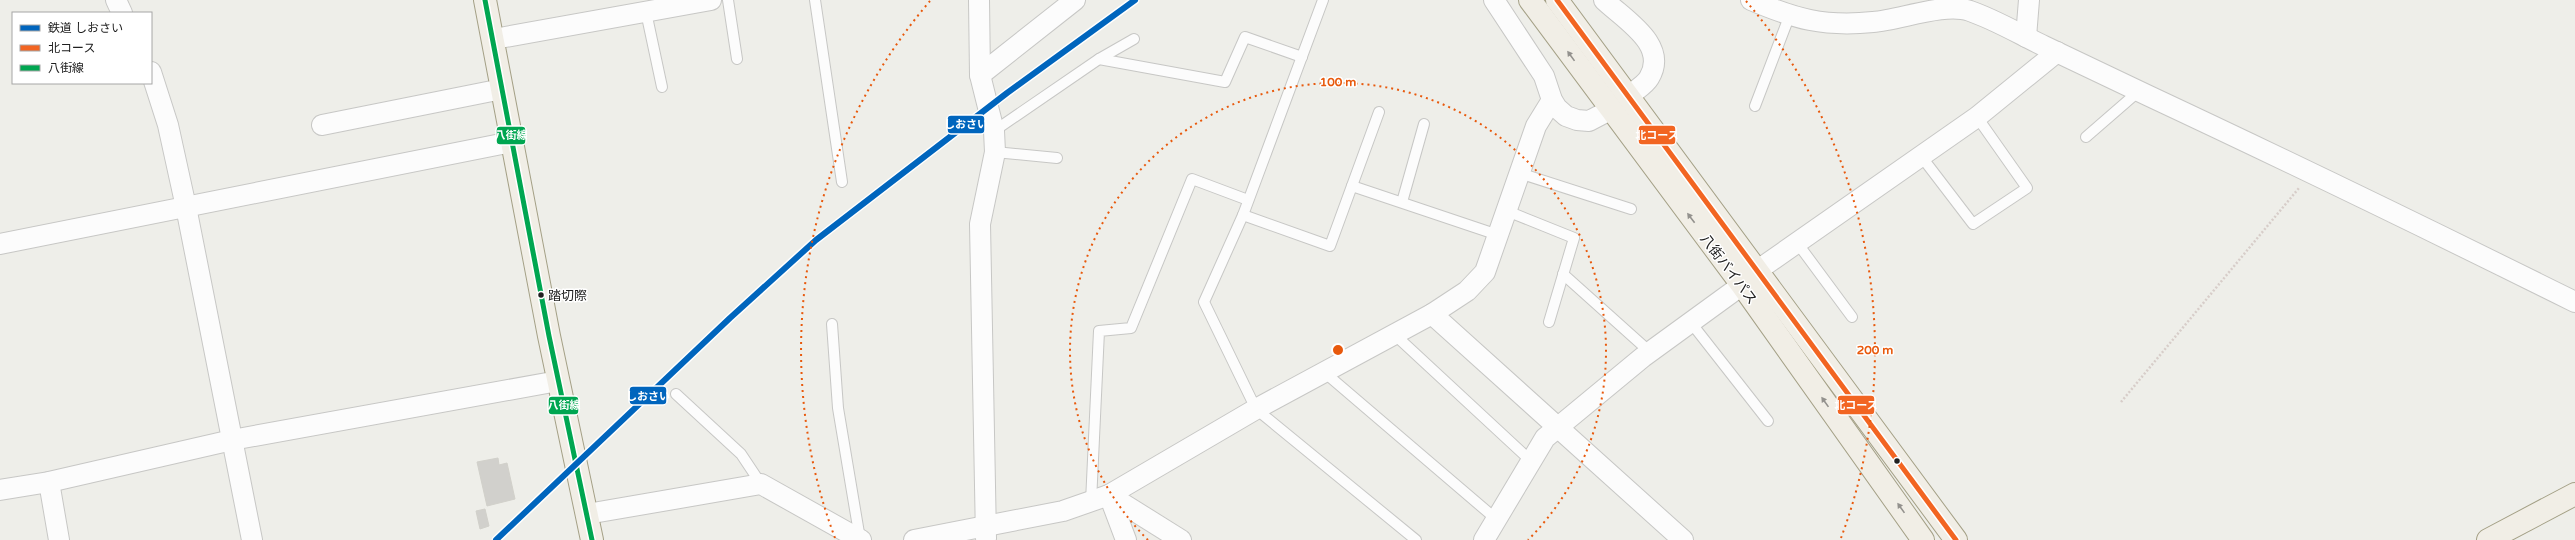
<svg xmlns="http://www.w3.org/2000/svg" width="2575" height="540" viewBox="0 0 2575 540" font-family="'Varela Round','Noto Sans JP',sans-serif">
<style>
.building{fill:#d1d0cc;stroke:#d1d0ca}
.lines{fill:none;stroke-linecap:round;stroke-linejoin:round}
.lane-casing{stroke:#c7c7c5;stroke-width:12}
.street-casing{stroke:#c7c7c5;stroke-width:22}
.primary-casing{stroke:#a4a086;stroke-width:24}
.path{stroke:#d7cdc9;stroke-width:2.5;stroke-dasharray:2 2;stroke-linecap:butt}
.lane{stroke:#fcfcfc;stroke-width:10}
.street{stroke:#fcfcfc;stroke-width:20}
.primary{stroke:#f1eee6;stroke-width:22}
.bus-1-casing{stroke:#fff;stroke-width:8}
.bus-2-casing{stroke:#fff;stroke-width:8}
.bus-1{stroke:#f26522;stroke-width:5}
.bus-2{stroke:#00a651;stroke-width:5}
.rail-1-casing{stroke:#fff;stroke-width:9}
.rail-1{stroke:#0065bd;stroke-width:6}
.oneway{fill:#93918d}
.ring{fill:none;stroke:#e8590c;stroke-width:2;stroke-dasharray:2 4}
.bus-dot{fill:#202020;stroke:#fff;stroke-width:1.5}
.labels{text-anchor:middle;stroke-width:3;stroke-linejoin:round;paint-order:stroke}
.bus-label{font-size:13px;fill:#202020;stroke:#fff;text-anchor:start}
.street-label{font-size:14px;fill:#202020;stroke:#fff}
.centre{fill:#e8590c;stroke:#fff;stroke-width:2}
.ring-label{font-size:12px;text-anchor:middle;font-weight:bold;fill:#e8590c;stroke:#fff;stroke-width:3;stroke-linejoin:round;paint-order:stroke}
.line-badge{stroke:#fff;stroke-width:1.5}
.badge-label{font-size:11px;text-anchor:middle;font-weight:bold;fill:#fff}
</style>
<rect width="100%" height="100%" fill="#eeeee9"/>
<g class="building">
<polygon points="498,458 499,465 507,463 515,499 487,506 477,462"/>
<polygon points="485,509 489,526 480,529 476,511"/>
</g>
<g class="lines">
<defs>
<g id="lane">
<polyline points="728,0 737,59"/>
<polyline points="815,0 842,182"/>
<polyline points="1323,0 1243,215 1204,302 1256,409 1416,540"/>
<polyline points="646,12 662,87"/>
<polyline points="1099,59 1225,82 1245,37 1302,57"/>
<polyline points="1755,106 1789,17"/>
<polyline points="994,131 1099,59 1134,39"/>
<polyline points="2086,137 2139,91"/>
<polyline points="995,152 1057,158"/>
<polyline points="1921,156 1973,224 2027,188 1977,117"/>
<polyline points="1519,173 1631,209"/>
<polyline points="1352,186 1498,235"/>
<polyline points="1402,202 1424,124"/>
<polyline points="1507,211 1574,238 1549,322"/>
<polyline points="1243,215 1330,246 1379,112"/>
<polyline points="1798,244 1852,317"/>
<polyline points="1563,274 1650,352"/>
<polyline points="832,324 838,408 860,539"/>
<polyline points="1692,324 1768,421"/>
<polyline points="1394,334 1531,461"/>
<polyline points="1324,372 1496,519"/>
<polyline points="676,394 741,454 761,484"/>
<polyline points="1091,502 1099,331 1131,328 1192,179 1248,200"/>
</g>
<g id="street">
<polyline points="116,0 122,13"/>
<polyline points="979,0 980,75 994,131 995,152 980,224 986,538"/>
<polyline points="1494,0 1544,76 1552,100 1557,108 1566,116 1577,120 1589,121 1610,110"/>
<path d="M1604,0C1625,20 1669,45 1649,78C1645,85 1634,91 1628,97"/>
<path d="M1751,0C1795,19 1824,27 1873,22C1900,20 1945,2 1970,11C1996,20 2019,34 2044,46C2079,63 2114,79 2149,96C2292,163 2434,232 2575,302"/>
<polyline points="2026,37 2029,0"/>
<polyline points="494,39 711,0"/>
<polyline points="151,72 168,125 186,207 252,540"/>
<polyline points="980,75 1075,0"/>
<polyline points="322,125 502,89"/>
<polyline points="0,244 511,142"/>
<polyline points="1758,270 1977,117 2057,52"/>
<polyline points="1432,314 1683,540"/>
<polyline points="49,482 59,540"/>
<polyline points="0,490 49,482 232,440 558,381"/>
<polyline points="1109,495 1181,540"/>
<polyline points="1109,495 1126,540"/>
<polyline points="587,514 761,484 861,540"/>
<polyline points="914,540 1063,511 1109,495 1256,409 1432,314 1467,291 1485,272 1536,126 1552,100"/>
<polyline points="1484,540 1545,438 1643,357 1742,285"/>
</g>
<g id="primary">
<polyline points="485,0 549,336 592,540"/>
<polyline points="1530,0 1742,285 1923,540"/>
<polyline points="1557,0 1956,540"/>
<polyline points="2488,540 2575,494"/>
</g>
</defs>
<use href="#lane" class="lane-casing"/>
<use href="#street" class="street-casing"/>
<use href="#primary" class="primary-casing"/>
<polyline class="path" points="2121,402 2299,188"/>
<use href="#lane" class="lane"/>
<use href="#street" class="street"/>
<use href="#primary" class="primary"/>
<defs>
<polyline id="bus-1" points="1557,0 1956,540"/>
<polyline id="bus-2" points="485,0 549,336 592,540"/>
</defs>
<use href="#bus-1" class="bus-1-casing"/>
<use href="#bus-2" class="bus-2-casing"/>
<use href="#bus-1" class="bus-1"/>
<use href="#bus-2" class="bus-2"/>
<defs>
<polyline id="rail-1" points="496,540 730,318 816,240 1007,93 1135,0"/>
</defs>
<use href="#rail-1" class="rail-1-casing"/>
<use href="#rail-1" class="rail-1"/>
</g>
<defs><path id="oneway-solid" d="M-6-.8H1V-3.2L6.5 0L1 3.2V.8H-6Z"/></defs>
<g class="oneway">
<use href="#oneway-solid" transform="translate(1571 56) rotate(-126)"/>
<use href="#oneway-solid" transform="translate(1691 218) rotate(-127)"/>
<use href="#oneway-solid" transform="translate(1825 402) rotate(-125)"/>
<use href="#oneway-solid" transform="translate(1901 508) rotate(-125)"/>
</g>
<g class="ring">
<path d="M1148 540A268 268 0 1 1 1528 540"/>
<path d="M835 538A537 537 0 0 1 930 1M1746 1A537 537 0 0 1 1841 538"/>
</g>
<g class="bus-dot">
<circle cx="541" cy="295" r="3.5"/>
<circle cx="1897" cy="461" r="3.5"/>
</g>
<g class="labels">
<g class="bus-label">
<text x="548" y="300">踏切際</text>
</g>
<g class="street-label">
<text transform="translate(1729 269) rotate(53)" y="5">八街バイパス</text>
</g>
</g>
<circle cx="1338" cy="350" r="6" class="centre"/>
<g class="ring-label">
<text x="1338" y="86">100 m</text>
<text x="1875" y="354">200 m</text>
</g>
<g class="line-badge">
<rect x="947" y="115" width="38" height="19" rx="4" fill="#0065bd"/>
<rect x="1638" y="125" width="38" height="20" rx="4" fill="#f26522"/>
<rect x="496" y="126" width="30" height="19" rx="4" fill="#00a651"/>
<rect x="629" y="386" width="38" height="19" rx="4" fill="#0065bd"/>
<rect x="1837" y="395" width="38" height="20" rx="4" fill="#f26522"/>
<rect x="548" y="396" width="31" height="19" rx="4" fill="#00a651"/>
</g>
<g class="badge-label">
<text x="966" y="128">しおさい</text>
<text x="1657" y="139">北コース</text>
<text x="511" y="139">八街線</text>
<text x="648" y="400">しおさい</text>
<text x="1856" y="409">北コース</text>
<text x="564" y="409">八街線</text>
</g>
<rect x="12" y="12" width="140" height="72" fill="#ffffff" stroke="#a6a6a6"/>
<rect x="20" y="25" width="20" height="6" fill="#0065bd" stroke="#a6a6a6"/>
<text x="48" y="32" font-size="12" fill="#202020">鉄道 しおさい</text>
<rect x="20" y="45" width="20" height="6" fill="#f26522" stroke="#a6a6a6"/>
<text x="48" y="52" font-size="12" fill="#202020">北コース</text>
<rect x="20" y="65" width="20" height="6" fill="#00a651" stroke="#a6a6a6"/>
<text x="48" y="72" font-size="12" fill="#202020">八街線</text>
</svg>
